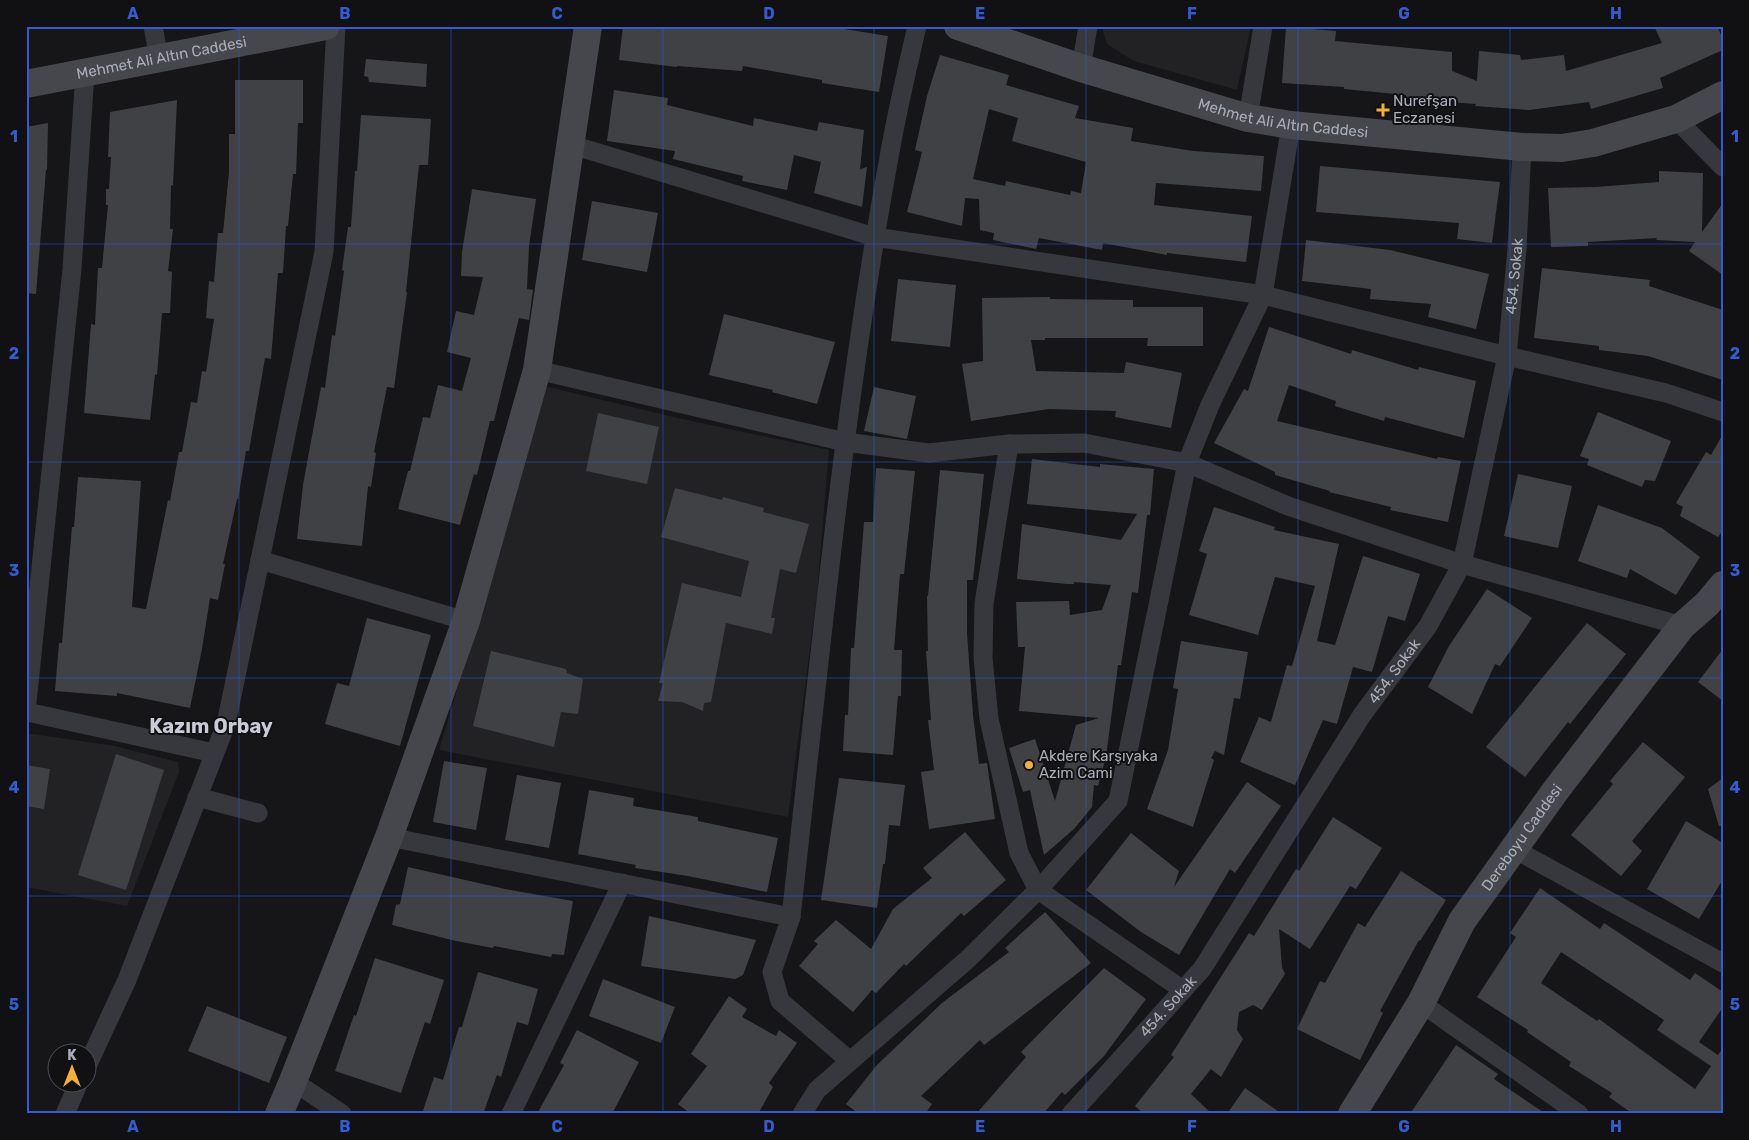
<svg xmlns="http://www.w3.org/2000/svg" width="1749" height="1140" viewBox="0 0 1749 1140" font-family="Rubik,sans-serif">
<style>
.built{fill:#222225}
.building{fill:#404145;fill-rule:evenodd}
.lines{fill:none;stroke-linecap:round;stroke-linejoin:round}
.street{stroke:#37383d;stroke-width:19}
.secondary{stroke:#45474d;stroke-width:28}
.grid{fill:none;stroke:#325cd3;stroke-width:1;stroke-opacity:0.55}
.poi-dot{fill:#f2b134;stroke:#111113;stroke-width:2}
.labels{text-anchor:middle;stroke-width:4;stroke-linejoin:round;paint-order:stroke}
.street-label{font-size:15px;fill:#a8adb8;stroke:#111113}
.poi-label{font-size:15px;fill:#a8adb8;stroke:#111113;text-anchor:start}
.district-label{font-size:20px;font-weight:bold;fill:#c9ccd4;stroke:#111113}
.neatline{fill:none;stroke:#325cd3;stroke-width:2}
.grid-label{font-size:16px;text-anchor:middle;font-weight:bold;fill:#325cd3}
</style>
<rect width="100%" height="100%" fill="#161618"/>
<g class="built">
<polygon points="1104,26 1251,26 1237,90 1134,61 1107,44 1103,31"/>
<polygon points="544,386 682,419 829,450 817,594 788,817 439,750 513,502"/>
<polygon points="26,733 115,746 178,762 179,772 127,906 26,887"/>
</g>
<g class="building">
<polygon points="623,26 825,26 888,36 879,92 822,83 822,80 743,66 742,71 677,66 677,67 619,60"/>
<polygon points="1654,26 1717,26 1723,39 1723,50 1660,78 1663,88 1591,109 1589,102 1529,110 1475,106 1476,104 1406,99 1406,95 1344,89 1344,87 1282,83 1286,27 1336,31 1335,41 1452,52 1452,71 1477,81 1479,51 1520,55 1521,60 1564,55 1566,71 1662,43"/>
<path d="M940,55L1009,75L1006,85L1079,106L1075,118L1133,128L1131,141L1193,151L1264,156L1261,191L1156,183L1154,205L1252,216L1246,262L1167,253V255L1103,243L1102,250L1039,238L1036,249L993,240L994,233L980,230L979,199L965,198L962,226L907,212L922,152L915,150L927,96ZM989,109L1018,118L1012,141L1086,162L1081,193L1071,191L1070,195L1006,181L1005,186L973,179Z"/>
<polygon points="366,59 427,64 426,87 369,82 368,77 364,76"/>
<polygon points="235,80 303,80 303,123 298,123 296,174 293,174 288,226 286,226 283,273 278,273 271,359 265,358 249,451 246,451 238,499 237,499 223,564 225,564 218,600 210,598 202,649 190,708 117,693 117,696 55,691 59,643 62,643 72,527 74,527 78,477 141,481 132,607 146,609 168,500 170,501 179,452 182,452 191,402 197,403 202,371 206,372 214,319 206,318 209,281 214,282 218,233 223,233 229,172 229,134 235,134"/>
<polygon points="614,90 668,98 667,105 753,126 754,118 817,131 819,122 864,130 860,169 867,167 862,207 814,193 821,162 794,155 787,190 742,181 743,176 673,159 675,151 607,141"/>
<polygon points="177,100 173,186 171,185 170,229 173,229 168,271 172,272 170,313 162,313 157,375 155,374 150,420 84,413 91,324 95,325 98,268 102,268 108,205 106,205 106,189 109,189 111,157 108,157 110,112"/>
<polygon points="361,115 431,119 428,165 419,165 406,292 407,292 394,388 387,387 374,452 376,453 371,487 368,486 362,546 297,539 303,485 314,425 321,387 325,388 332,335 335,336 344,271 342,270 348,227 351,227 355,171 357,171"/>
<polygon points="48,123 47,170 46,170 36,294 26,293 26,127"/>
<polygon points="1320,166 1500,182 1492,243 1457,239 1459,223 1316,212"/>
<polygon points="1659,171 1703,173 1702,232 1723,203 1723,275 1689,251 1695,242 1656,240 1657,238 1588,242 1588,246 1551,247 1548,188 1596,187 1659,182"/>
<polygon points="472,189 536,199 529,246 527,289 533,290 529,320 519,318 494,421 490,421 477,475 474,474 460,525 398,509 408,471 410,471 423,417 430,418 438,385 462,391 471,358 447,352 456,311 474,315 483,277 461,276 462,252"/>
<polygon points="592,201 658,213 647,272 582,260"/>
<polygon points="1306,240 1390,250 1489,274 1476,329 1428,317 1431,304 1370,299 1371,289 1302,281"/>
<polygon points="1542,268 1650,280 1649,286 1723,310 1723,380 1648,356 1599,350 1599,346 1534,338"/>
<polygon points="898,279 956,285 950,347 891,341"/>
<polygon points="1050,297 1050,299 1133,300 1133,307 1203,307 1203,346 1147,346 1148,338 1045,338 1045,340 1031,340 1036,371 1124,373 1126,362 1182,373 1171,428 1115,417 1116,411 1049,409 971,421 962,364 983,361 982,298"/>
<polygon points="724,314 835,342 817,404 772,392 773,390 709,375"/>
<polygon points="1269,327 1351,354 1352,350 1418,370 1419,367 1476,381 1464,438 1385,417 1384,421 1335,406 1336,401 1289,385 1277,421 1437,459 1438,457 1461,461 1448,522 1390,510 1391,507 1329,492 1330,491 1275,475 1275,472 1214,443 1244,389 1248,391"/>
<polygon points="874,387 916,396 907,439 864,431"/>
<polygon points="1598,412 1671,441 1655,481 1645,480 1642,487 1587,465 1589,459 1580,456"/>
<polygon points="598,413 659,427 647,484 586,471"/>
<polygon points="1723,434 1723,530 1718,537 1680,516 1683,507 1676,503 1706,452 1711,455"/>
<polygon points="1032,459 1100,467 1100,464 1154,469 1150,515 1147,515 1138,593 1132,592 1121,665 1118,665 1106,757 1098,786 1094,785 1092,807 1074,829 1044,855 1030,790 1023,792 1009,748 1035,739 1055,801 1076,725 1099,718 1019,711 1025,647 1018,647 1016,602 1069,601 1070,615 1102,610 1111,585 1074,582 1074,584 1067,584 1017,579 1022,524 1121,540 1137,514 1027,504"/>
<polygon points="876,468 915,471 904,574 900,574 894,650 902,650 901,696 898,696 893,755 843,751 845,715 848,715 851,648 854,648 864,522 873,522"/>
<polygon points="940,470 984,474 973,580 967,580 967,633 973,715 979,764 987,763 995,819 929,829 921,772 934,770 928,720 931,720 926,651 928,651 927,596 928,596"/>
<polygon points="1518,474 1572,486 1558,548 1504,536"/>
<polygon points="675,488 722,500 723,497 764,508 763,512 809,524 796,573 780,569 771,618 775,618 772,634 726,623 711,702 704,703 703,711 682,702 658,701 663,683 659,683 682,583 741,597 749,561 661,537"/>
<polygon points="1598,505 1662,528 1700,557 1676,595 1630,569 1627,578 1578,561"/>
<polygon points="1214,507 1275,527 1274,530 1339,544 1317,641 1335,645 1363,556 1420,574 1405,621 1388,616 1372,672 1353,667 1337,724 1323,720 1295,785 1240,762 1259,717 1271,722 1287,665 1292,666 1315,586 1275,577 1258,635 1189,615 1207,554 1199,551"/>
<polygon points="1487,589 1532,618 1500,666 1495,664 1472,714 1428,687 1449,646"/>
<polygon points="367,618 431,635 400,746 325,724 337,683 349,686"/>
<polygon points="1587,623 1626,654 1570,724 1568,722 1525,777 1486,747"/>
<polygon points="1181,641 1248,652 1240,699 1234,698 1224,755 1215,751 1211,758 1214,760 1193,827 1147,809 1168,750 1178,689 1173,688"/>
<polygon points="1723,649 1723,701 1698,682"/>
<polygon points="491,651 566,669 567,673 583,679 578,714 561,712 554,747 473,726"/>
<polygon points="1643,742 1685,777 1632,841 1642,851 1621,876 1571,835 1613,784 1610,781"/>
<polygon points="116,754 164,770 126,890 78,875"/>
<polygon points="444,761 487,768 476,830 433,822"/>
<polygon points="26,765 50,769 44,809 26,806"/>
<polygon points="517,775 561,783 549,848 505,840"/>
<polygon points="839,778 905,785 900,826 889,825 885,864 883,864 877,908 821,900"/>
<polygon points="1723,778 1723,826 1719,826 1708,789"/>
<polygon points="1247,782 1281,806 1235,873 1230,869 1179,955 1141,932 1086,890 1131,833 1179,871 1174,887"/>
<polygon points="589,790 634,798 633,806 698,817 698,821 778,838 767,892 688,876 635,868 636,865 578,854"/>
<polygon points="1333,817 1382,848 1356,889 1350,886 1310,949 1279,929 1282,967 1285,974 1262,1010 1253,1005 1239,1012 1237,1030 1243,1039 1221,1077 1211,1069 1191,1094 1212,1114 1144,1114 1135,1106 1174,1057 1171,1055 1249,933 1254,936 1296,869 1299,871"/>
<polygon points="1686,821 1723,843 1723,879 1699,919 1647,889"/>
<polygon points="965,832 1006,880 964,916 961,913 906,966 904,964 876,993 872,990 853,1012 799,966 818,944 814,941 836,920 871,949 893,909 932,878 923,868"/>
<polygon points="408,867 505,889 573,901 564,955 552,954 551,957 494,946 493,948 456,941 392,925 396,905 400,904"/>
<polygon points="1401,871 1446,900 1420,941 1419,940 1380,1011 1383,1013 1360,1060 1297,1029 1320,981 1325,983 1358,923 1365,927"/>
<path d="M1540,888L1600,929L1604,923L1690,980L1695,973L1723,992V1007L1699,1042L1718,1055L1723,1048V1114H1633L1609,1097L1612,1093L1569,1066L1571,1062L1527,1032L1528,1030L1477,997L1516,937L1510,933ZM1561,952L1664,1020L1657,1030L1711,1066L1695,1089L1599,1019L1597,1021L1541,983Z"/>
<polygon points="1045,912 1091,963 984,1045 980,1040 921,1096 932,1104 925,1114 859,1114 846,1104 876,1066 942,1003 1009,952 1005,948"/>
<polygon points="649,916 756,940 743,975 735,979 641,966"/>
<polygon points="375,958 444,980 430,1024 425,1022 401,1093 335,1071 354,1015 356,1016"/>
<polygon points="1104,968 1146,999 1104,1056 1065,1095 1062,1092 1043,1114 976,1114 1026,1057 1021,1052"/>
<polygon points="478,972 538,989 528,1025 517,1022 501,1077 497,1075 483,1114 422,1114 434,1077 443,1080 459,1027 462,1027"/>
<polygon points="603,979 675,1007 661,1043 589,1016"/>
<polygon points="729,996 747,1009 742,1017 776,1036 779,1030 797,1043 769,1083 773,1087 758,1114 691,1114 678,1104 707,1066 691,1054"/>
<polygon points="207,1006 287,1037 269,1083 188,1051"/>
<polygon points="577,1030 639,1062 612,1114 537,1114 564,1065 560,1063"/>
<polygon points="1456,1045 1498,1074 1494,1079 1546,1114 1410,1114"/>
<polygon points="1245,1088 1282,1114 1227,1114"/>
</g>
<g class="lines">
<g class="street">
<polyline points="153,26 159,59"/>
<polyline points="1081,68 1088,26"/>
<polyline points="1248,118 1263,26"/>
<polyline points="1676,119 1723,167"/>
<polyline points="569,144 875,237 1263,295 1507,356 1666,393 1723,412"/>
<polyline points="537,370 845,442 929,453 1009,444 1084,443 1187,463 1288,506 1462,564 1682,626"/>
<polyline points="1009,444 984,604 983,658 989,719 1019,853 1038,890 1183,990"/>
<polyline points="260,560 466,621"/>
<polyline points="26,712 72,269 85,73"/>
<polyline points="27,712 214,753"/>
<polyline points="197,797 258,813"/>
<path d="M389,837L791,917C820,658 844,398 892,141C899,103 908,65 917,26"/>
<polyline points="1514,849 1723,963"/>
<polyline points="791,917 772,972 780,1001 850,1061"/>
<polyline points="1421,1003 1579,1114"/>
<polyline points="88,1064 127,980 226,724 324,252 336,26"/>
<polyline points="293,1081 342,1114"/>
<polyline points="65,1114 79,1082"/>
<polyline points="511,1114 622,883"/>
<polyline points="802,1114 817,1090 968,959 1038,890 1118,801 1187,463 1210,405 1263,295 1291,125"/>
<path id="s1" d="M1071,1114L1202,969L1362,715L1428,626L1462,564L1507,356L1517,249L1522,147"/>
</g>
<g class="secondary">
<path id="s2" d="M958,26L1081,68L1248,118L1291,125L1522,147L1562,148L1593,143L1676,119L1723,95"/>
<path id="s3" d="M26,84L326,26"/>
<polyline points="279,1114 293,1081 389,837 466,621 537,370 588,26"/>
<path id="s4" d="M1352,1114L1421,1003L1462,921L1556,790L1682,626L1707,604L1723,585"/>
</g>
</g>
<path class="grid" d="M239,26V1114M451,26V1114M663,26V1114M874,26V1114M1086,26V1114M1298,26V1114M1510,26V1114M26,244H1723M26,462H1723M26,678H1723M26,896H1723"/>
<g class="poi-dot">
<path d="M1380.5 102.5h5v5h5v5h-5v5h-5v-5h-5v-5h5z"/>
<circle cx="1029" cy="765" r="5"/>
</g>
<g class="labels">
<g class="street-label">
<text dy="5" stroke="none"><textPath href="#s3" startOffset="138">Mehmet Ali Altın Caddesi</textPath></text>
<text dy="5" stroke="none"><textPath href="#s2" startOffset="339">Mehmet Ali Altın Caddesi</textPath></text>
<text dy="5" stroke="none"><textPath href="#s1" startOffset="970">454. Sokak</textPath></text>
<text dy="5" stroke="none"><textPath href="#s1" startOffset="550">454. Sokak</textPath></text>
<text dy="5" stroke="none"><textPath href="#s4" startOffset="325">Dereboyu Caddesi</textPath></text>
<text dy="5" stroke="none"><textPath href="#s1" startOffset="145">454. Sokak</textPath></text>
</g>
<g class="poi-label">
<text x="1393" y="106">Nurefşan<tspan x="1393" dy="17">Eczanesi</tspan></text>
<text x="1039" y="761">Akdere Karşıyaka<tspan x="1039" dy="17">Azim Cami</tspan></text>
</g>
<g class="district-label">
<text x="211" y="733">Kazım Orbay</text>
</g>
</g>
<rect width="1749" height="1140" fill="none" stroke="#111113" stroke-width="55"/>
<g transform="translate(72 1068)"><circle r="24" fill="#111113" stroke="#4d4f55"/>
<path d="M0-4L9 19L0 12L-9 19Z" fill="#f2b134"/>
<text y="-8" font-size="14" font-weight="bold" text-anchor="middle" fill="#a8adb8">K</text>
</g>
<rect x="28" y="28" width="1694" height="1084" class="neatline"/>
<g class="grid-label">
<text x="133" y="19">A</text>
<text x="345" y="19">B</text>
<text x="557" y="19">C</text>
<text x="769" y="19">D</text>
<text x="980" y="19">E</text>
<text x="1192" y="19">F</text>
<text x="1404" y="19">G</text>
<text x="1616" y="19">H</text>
<text x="14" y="142">1</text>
<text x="1735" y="142">1</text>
<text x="14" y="359">2</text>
<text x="1735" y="359">2</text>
<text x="14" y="576">3</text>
<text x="1735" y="576">3</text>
<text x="14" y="793">4</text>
<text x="1735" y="793">4</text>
<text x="14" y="1010">5</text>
<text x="1735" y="1010">5</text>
<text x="133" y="1132">A</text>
<text x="345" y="1132">B</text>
<text x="557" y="1132">C</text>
<text x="769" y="1132">D</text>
<text x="980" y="1132">E</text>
<text x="1192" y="1132">F</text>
<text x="1404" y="1132">G</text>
<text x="1616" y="1132">H</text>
</g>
</svg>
